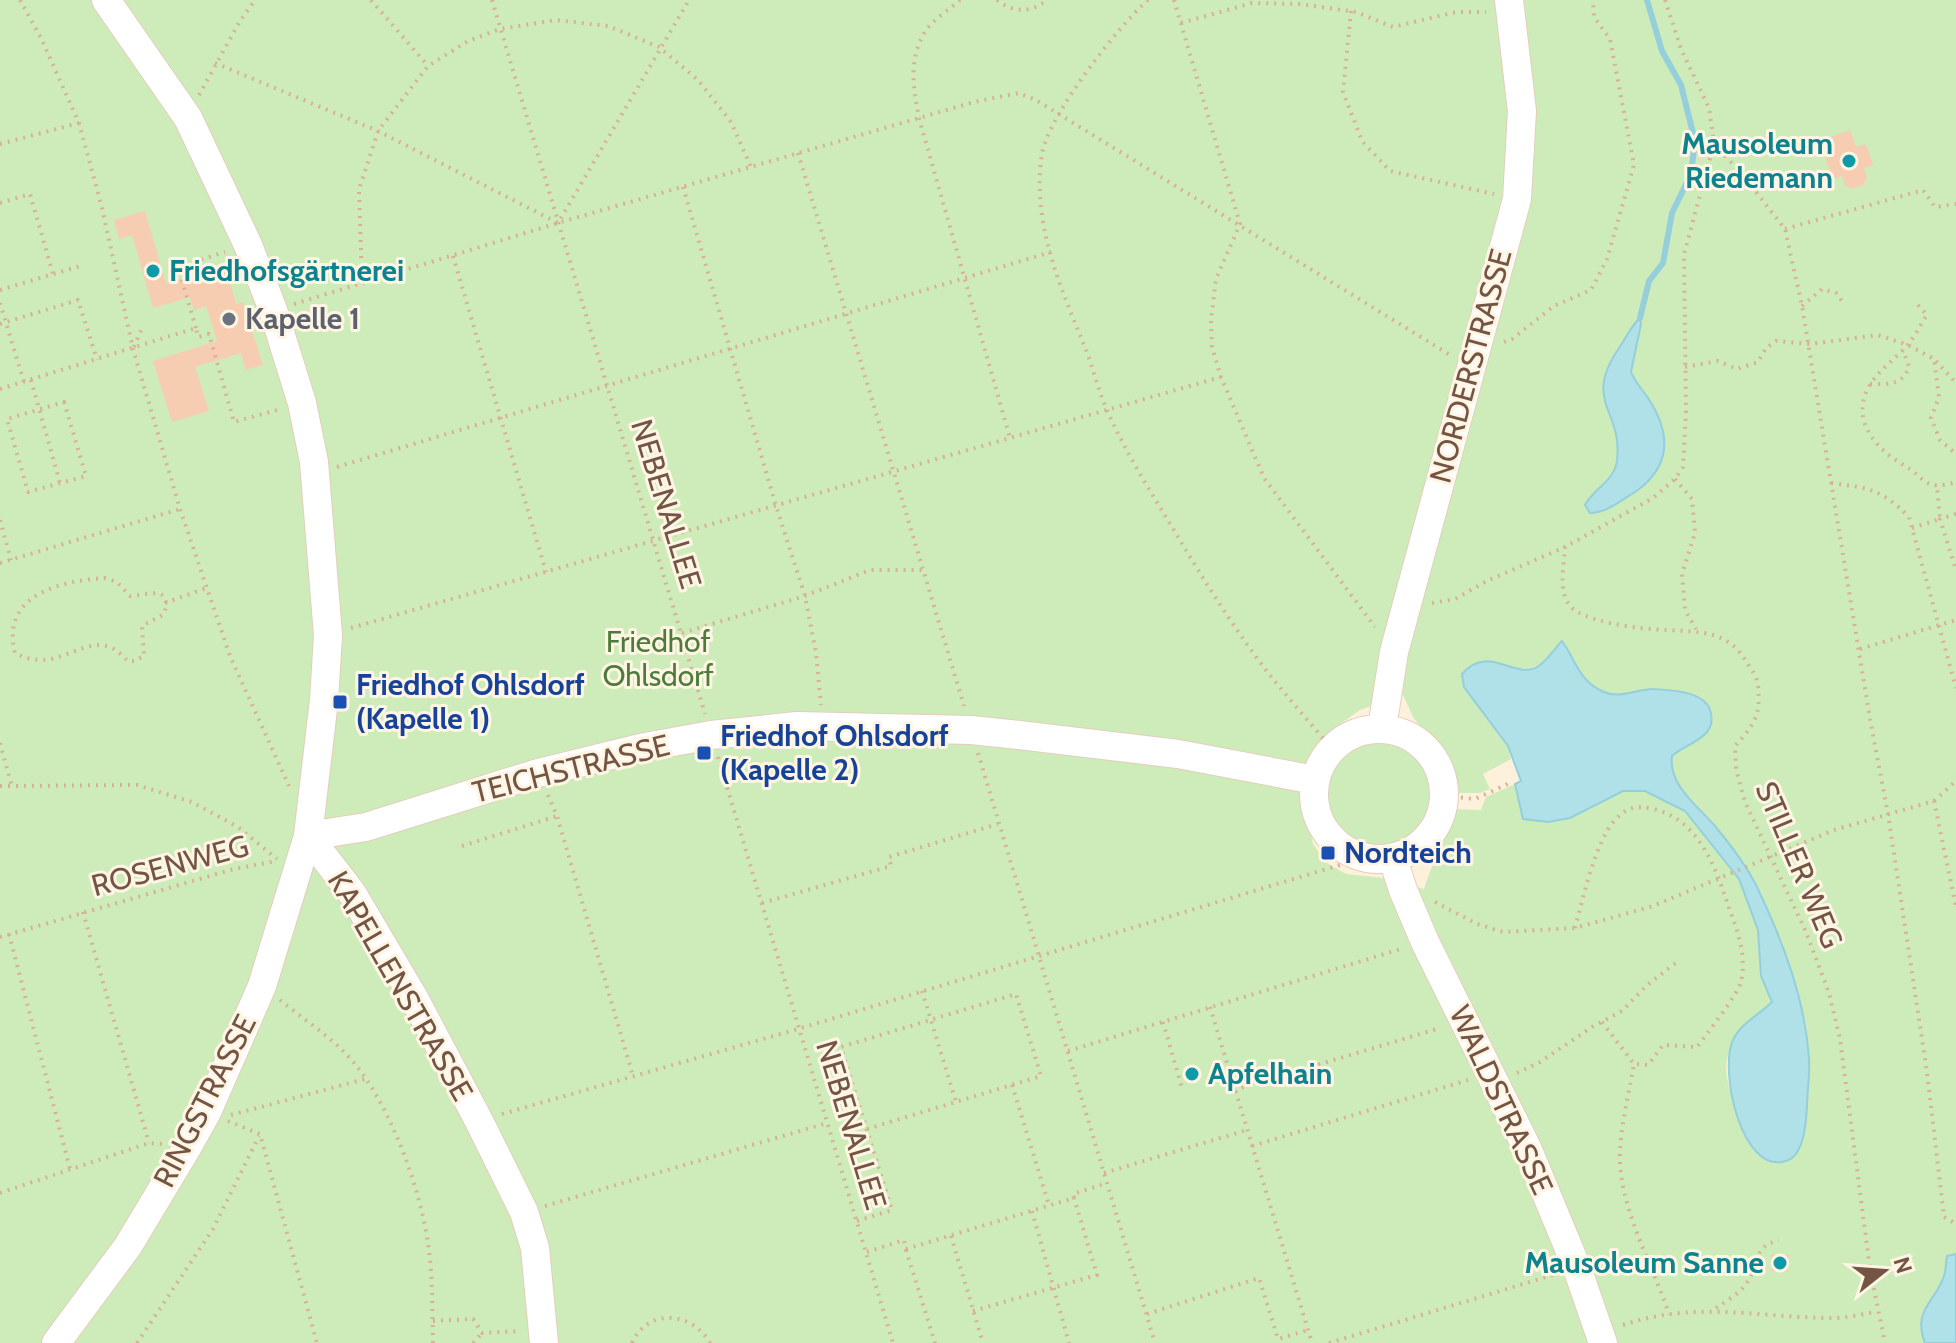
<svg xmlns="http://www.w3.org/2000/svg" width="1956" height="1343" viewBox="0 0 1956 1343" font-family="Cabin,sans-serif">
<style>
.green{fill:#ceecba;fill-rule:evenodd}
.water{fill:#b0e0e8;stroke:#95cfdb;stroke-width:2}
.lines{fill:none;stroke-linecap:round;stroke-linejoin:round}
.stream{stroke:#95cfdb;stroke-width:6}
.building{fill:#f6cdb1}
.minor-casing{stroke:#e4cebb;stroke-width:30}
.path{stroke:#dab095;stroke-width:4;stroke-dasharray:2 6;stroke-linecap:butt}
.minor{stroke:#fff;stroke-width:28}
.culture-dot{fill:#0f9aa8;stroke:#fff5e4;stroke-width:3}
.worship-dot{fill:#6b7280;stroke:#fff5e4;stroke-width:3}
.transit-dot{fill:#1a4fb4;stroke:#fff5e4;stroke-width:3}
.labels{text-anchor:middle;stroke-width:6;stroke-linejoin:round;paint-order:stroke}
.culture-label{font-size:30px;font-weight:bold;fill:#0d838f;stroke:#fff5e4;text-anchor:end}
.worship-label{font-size:30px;font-weight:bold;fill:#5b616d;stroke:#fff5e4;text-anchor:start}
.street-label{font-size:30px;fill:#745544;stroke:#fff5e4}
.park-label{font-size:30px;fill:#4d7b3a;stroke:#fff5e4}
.transit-label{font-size:30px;font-weight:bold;fill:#164399;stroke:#fff5e4;text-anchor:start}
</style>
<rect width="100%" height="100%" fill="#fef1dc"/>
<g class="green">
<path d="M0,0H1956V1343H0ZM1565,644C1576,672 1594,698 1627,694C1645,692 1659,688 1677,691C1688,693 1700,702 1710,708C1717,738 1691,740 1671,756L1673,775L1684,791L1715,826L1754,882L1790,965L1800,1003L1809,1060L1782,1162L1754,1151C1745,1129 1719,1078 1728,1056C1733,1042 1761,1012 1772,1003L1761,976L1758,930L1739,879L1685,811L1645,791H1623L1570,818L1548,822L1523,819L1515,784L1486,797L1481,810L1455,809C1448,837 1432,861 1424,889L1384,878L1346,874L1327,863L1313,844L1302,795L1317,750L1330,731L1360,710L1403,695L1414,719L1449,758L1457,793H1480L1490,789L1483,774L1511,759L1508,747L1464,687L1487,661C1533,671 1528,676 1565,644Z"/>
<circle cx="1379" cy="794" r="52"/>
</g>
<g class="water">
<path d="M1640,318L1641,324L1631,372C1635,382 1642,389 1648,398C1671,433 1672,466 1635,492C1622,500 1606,513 1590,513L1585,505C1594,488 1615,481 1617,460C1623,410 1582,402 1619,348C1626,338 1631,326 1640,318Z"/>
<path d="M1562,641C1576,660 1579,682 1604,692C1620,699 1637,689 1653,689C1671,690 1708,691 1711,714C1712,721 1712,726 1707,732C1699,742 1682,747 1672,756C1668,785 1698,806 1715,826C1729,843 1746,865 1756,885C1782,939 1805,998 1809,1059C1810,1075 1807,1092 1807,1107C1806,1123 1804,1156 1786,1161C1741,1175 1719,1070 1733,1040C1740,1024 1760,1014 1772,1002L1761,976L1758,930L1739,879L1685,811L1645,791H1623L1570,818L1548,822L1523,819L1515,784L1521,781L1508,746L1464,687L1462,674C1489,642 1517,683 1540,665C1548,659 1555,648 1562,641Z"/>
<path d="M1956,1254V1343H1925C1912,1310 1936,1301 1944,1276C1946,1270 1946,1262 1947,1256Z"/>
</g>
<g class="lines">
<polyline class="stream" points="1640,318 1649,281 1663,263 1672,213 1691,174 1695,141 1681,85 1662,51 1647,0"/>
</g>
<g class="building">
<polygon points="1850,130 1856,147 1866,144 1873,165 1864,168 1867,178 1863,185 1852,189 1845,186 1842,176 1833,179 1825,158 1834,154 1828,138"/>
<polygon points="145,211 166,283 225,265 236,304 243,302 263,365 246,370 241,353 195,367 209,411 172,422 153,361 217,341 206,306 194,310 190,297 153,308 132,235 119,239 114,220"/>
<polygon points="1771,1254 1789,1255 1788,1272 1771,1271"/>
</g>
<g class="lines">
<defs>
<g id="minor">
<polyline points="1382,728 1394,652 1517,199 1522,111 1509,0"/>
<circle cx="1379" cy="794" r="65"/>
<polyline points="308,836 366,827 538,773 640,748 711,735 797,726 971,730 1019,735 1178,754 1315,780"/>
<polyline points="308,836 352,893 414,998 479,1121 524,1212 535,1248 544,1343"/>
<polyline points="1393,859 1403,890 1425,942 1528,1150 1577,1268 1603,1343"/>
<polyline points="56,1343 128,1246 188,1146 207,1112 262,986 308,836 324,700 328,635 314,462 302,403 273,310 248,245 188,118 106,0"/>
</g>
</defs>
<use href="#minor" class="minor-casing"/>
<g class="path">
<polyline points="20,0 41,38 79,123 102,208 133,349 180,509 230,656 289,786"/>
<polyline points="371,0 428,66"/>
<polyline points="492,0 705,714"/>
<path d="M960,0C950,9 934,19 926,30C908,59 913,86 919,118L1010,438"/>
<path d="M997,0C1013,13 1031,13 1047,0"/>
<path d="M1148,0C1118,26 1048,116 1042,154C1031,220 1060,287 1085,347C1093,368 1098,390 1107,410C1124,449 1147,486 1169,522C1200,574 1232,626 1269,674C1289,699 1311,724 1332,749"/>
<polyline points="1174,0 1240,224 1216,279 1211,321 1212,347 1221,377 1264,478 1375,627"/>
<path d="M1665,0L1681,49L1709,108L1714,144L1684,254L1686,412L1683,467L1675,479L1653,498L1565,547C1564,566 1556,599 1576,611C1596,624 1643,629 1667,630C1700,632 1729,630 1747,663C1752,670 1757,677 1758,685C1761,715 1755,724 1735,746L1736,769L1745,802L1806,932L1829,993L1840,1039L1870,1269L1885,1343"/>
<polyline points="1351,11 1343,92 1362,141 1390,171 1494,194"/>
<polyline points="1181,23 1252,3 1300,4 1356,12 1393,27 1456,12 1486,12"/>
<polyline points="215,63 378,131 558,223 689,0"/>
<polyline points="199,95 240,21 255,0"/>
<polyline points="0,144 79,123"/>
<polyline points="1714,144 1742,174 1785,229 1802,306 1870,719 1888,814 1927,1072 1944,1217 1956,1224"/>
<polyline points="798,153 964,706"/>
<polyline points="683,187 776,506 805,596 816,653 821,705"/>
<polyline points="0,203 30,194 53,274"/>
<polyline points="1785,229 1923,190 1935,207 1956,204"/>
<polyline points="453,256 546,572"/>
<polyline points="362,282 359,190 378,131 428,66 468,41 500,29 556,20 608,26 659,47 698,80 731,122 751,167"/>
<polyline points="0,290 80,266"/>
<polyline points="0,303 24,382"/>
<polyline points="294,304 558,223 974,102 1019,93 1036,100 1450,355"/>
<path d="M1918,305L1927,315C1921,324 1916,334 1910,342C1900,355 1885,365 1875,378C1847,412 1870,445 1902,464C1927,478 1923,492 1956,482"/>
<polyline points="1802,306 1822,289 1836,293 1845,305"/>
<polyline points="0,324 78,300 97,360"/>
<polyline points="196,328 178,267 225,252"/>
<polyline points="1504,342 1512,339 1554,306 1591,290 1607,259 1634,165 1610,39 1594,17 1593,0"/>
<polyline points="134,347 143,326"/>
<polyline points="1936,361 1956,383"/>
<polyline points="1685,367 1718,361 1737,369 1758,362 1766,348 1776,341 1810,344 1878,335 1908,345 1934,359 1939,397 1931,418 1940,440 1956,454"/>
<polyline points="31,380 60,483"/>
<path d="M1870,384C1888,384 1902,386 1909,367L1903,350"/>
<polyline points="0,389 196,328 198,337 209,334 234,422 281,409"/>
<polygon points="64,402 86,476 28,492 7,419"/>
<polyline points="337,467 1051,252"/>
<polyline points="1675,479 1692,499 1695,533 1682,574 1685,610 1696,629"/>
<path d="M1831,483C1869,488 1881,489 1909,517L1956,688"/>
<polyline points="1956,514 1940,519 1956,570"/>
<polyline points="0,520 11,560"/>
<polyline points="1912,528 1940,519 1937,487"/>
<polyline points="0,563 180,509"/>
<path d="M104,578L117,582L130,596C144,596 174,583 164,614L142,626L144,656L135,661H128C122,656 116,648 107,646C75,640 55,674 15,653C0,594 62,581 104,578Z"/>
<polyline points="165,603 206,588"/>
<polyline points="1432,603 1455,599 1487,581 1565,547"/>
<polyline points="351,628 1221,377"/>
<polyline points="682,633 805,596 870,570 923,570"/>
<polyline points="1860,649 1956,620"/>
<polyline points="0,743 12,787"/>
<polyline points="978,753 1155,1343"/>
<polyline points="718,757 893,1343"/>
<polyline points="0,786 137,785 192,802 238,827 277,859"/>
<polyline points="548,795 557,816 633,1076"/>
<polyline points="1445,796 1475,799 1510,783"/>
<polyline points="1934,801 1956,781"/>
<polyline points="462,846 557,816"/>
<polyline points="1435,902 1477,924 1503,932 1575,928 1653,906 1834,830 1934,801 1956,907"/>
<polyline points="762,903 891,866 889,857 998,824"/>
<polyline points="83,912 149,1143"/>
<path d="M1575,928C1583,899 1595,842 1615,820C1627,807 1636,805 1653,809C1698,819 1715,866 1728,905C1737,930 1747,954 1741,982C1738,994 1706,1035 1697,1047L1663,1045L1648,1065L1634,1064"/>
<polyline points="9,934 70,1169"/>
<polyline points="0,937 234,869 276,861"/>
<polyline points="922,991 956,1102"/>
<path d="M280,1000C302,1018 328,1035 347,1055C389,1099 422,1191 429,1251C433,1281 432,1313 433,1343"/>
<polyline points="1210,1007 1312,1343"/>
<polyline points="1163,1022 1182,1088"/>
<path d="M1602,1022L1634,1064C1629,1092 1622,1121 1620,1149C1617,1204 1652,1263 1669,1314"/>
<polyline points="1068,1051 1404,948"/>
<polyline points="1517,1073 1540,1062 1592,1027 1622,1011 1646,986 1677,962"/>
<polyline points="1012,1085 1049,1205"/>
<polyline points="1234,1090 1440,1028"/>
<polyline points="502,1114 798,1029 1363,858"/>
<polyline points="231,1115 365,1079"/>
<polyline points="228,1121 260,1134 317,1343"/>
<polyline points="1252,1146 1468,1080"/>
<polyline points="1104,1173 1247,1130"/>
<polyline points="0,1193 149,1143 162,1144"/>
<polyline points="545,1206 827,1123"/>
<polyline points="1032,1211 1069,1343"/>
<polyline points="857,1221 892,1210 841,1047 1016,994 1041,1076 867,1129"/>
<polyline points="951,1236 983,1343"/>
<polyline points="906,1250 935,1343"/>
<polyline points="867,1252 904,1240 906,1249 1074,1198 1073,1194 1107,1183"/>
<path d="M1716,1308C1726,1301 1739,1294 1746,1284C1759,1266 1753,1244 1779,1241"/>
<polyline points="973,1311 1097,1275 1074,1198"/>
<polyline points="1147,1314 1259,1278 1278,1339 1308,1330"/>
<polyline points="433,1321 473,1319 482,1333 521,1331"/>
<path d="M1623,1325C1697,1300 1759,1318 1833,1318C1847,1318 1862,1314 1876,1312"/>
<polyline points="137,1343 213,1229 259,1136"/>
<polyline points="473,1343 482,1333"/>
<path d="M632,1343C648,1307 693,1312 710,1343"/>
<polyline points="1329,1343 1556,1274"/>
</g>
<use href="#minor" class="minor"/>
</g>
<g class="culture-dot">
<circle cx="1849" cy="161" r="8"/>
<circle cx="153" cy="271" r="8"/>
<circle cx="1192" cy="1074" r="8"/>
<circle cx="1780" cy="1263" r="8"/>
</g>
<circle class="worship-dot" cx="229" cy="319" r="8"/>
<g class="transit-dot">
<rect x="332" y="694" width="16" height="16" rx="4"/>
<rect x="696" y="745" width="16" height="16" rx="4"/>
<rect x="1320" y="845" width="16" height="16" rx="4"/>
</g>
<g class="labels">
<g class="culture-label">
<text x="1833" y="154">Mausoleum<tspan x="1833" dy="34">Riedemann</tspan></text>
<text x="169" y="281" text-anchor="start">Friedhofsgärtnerei</text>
<text x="1208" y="1084" text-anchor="start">Apfelhain</text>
<text x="1764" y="1273">Mausoleum Sanne</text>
</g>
<g class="worship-label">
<text x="245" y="329">Kapelle 1</text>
</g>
<g class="street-label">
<text transform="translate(1471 366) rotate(-75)" y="10">NORDERSTRASSE</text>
<text transform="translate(666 504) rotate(73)" y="10">NEBENALLEE</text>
<text transform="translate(571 769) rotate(-14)" y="10">TEICHSTRASSE</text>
<text transform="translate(1799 865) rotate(67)" y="10">STILLER WEG</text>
<text transform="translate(170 866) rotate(-15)" y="10">ROSENWEG</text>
<text transform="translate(400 986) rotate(60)" y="10">KAPELLENSTRASSE</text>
<text transform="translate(1501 1100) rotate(65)" y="10">WALDSTRASSE</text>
<text transform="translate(205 1101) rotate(-63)" y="10">RINGSTRASSE</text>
<text transform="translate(851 1125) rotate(73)" y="10">NEBENALLEE</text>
</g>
<g class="park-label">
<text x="658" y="652">Friedhof<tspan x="658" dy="34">Ohlsdorf</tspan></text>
</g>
<g class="transit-label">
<text x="356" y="695">Friedhof Ohlsdorf<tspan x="356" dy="34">(Kapelle 1)</tspan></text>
<text x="720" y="746">Friedhof Ohlsdorf<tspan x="720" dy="34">(Kapelle 2)</tspan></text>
<text x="1344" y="863">Nordteich</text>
</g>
</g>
<g transform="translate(1884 1271) rotate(73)" stroke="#fff5e4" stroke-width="6" paint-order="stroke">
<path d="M0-6L14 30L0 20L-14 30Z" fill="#745544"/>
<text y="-12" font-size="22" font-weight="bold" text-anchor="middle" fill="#745544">N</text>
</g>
</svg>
